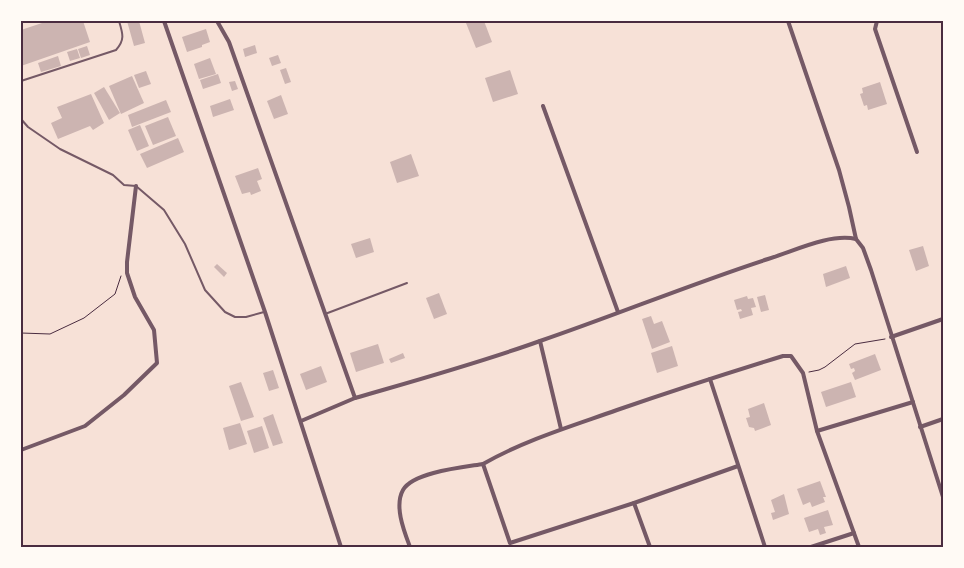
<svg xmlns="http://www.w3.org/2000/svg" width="964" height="568" viewBox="0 0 964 568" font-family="'Roboto Condensed',sans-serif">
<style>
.building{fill:#ccb4b1}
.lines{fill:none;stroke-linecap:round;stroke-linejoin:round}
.path{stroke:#4a2c40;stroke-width:1}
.service{stroke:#755966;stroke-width:2}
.minor{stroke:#755966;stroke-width:4}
.neatline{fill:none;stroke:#4a2c40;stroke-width:2}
</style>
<rect width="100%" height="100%" fill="#f7e1d7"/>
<g class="building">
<polygon points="48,21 83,21 90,42 21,66 21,30"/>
<polygon points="127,21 139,21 145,43 134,46"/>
<polygon points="472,21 484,21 492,42 476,48 466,23"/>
<polygon points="206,29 210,42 202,45 202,47 187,52 182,37"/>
<polygon points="255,45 257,53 245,57 243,49"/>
<polygon points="87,46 90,55 81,58 78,49"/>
<polygon points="77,49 80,58 70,61 67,52"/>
<polygon points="278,55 281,63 272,66 269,58"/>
<polygon points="58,56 61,66 41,72 38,63"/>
<polygon points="210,58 216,74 199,79 194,64"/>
<polygon points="286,68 291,82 285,84 280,70"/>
<polygon points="510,70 518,94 493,102 485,78"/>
<polygon points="146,71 151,84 139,88 134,75"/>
<polygon points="218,74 221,83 203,89 200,80"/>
<polygon points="132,76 144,103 121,114 109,86"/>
<polygon points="235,81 238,89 232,91 229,82"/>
<polygon points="880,82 887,104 868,110 867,105 864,106 860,94 863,93 862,88"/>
<polygon points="104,87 120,113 109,120 94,93"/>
<polygon points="91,94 104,123 93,130 90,126 58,139 51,123 62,118 57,107"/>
<polygon points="281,95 288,114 274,119 267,101"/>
<polygon points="230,99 234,110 213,117 210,106"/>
<polygon points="166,100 171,112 132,127 128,115"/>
<polygon points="168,117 176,136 153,145 145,126"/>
<polygon points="140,125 149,146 137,151 128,130"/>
<polygon points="178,138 184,152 147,168 140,154"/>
<polygon points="411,154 419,176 397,183 390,162"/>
<polygon points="258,168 262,179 257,181 261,191 251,195 250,192 242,194 235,176"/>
<polygon points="370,238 374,252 356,258 351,244"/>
<polygon points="923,246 929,266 916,271 909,250"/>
<polygon points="217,264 227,273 224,277 214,267"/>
<polygon points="846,266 850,278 826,287 823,274"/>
<polygon points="439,293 447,314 434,319 426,298"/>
<polygon points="765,295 769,310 761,312 757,297"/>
<polygon points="747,296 748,299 753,298 756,307 751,308 753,315 740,319 738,312 742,311 741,309 737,310 734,300"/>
<polygon points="651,316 654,324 662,321 670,342 652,349 642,319"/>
<polygon points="378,344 384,363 356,372 350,353"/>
<polygon points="672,346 678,366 657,373 651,353"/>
<polygon points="403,353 405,358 391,363 389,359"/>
<polygon points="875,354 881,370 855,380 852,373 855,371 854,368 851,369 849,364"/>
<polygon points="321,366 327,382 306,390 300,374"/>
<polygon points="273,370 279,388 269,391 263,373"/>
<polygon points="241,382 254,417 241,421 229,386"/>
<polygon points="851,382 856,397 826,407 821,392"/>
<polygon points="764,403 771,425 755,431 754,428 749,427 746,418 750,417 748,409"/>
<polygon points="273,414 283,443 273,446 263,418"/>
<polygon points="240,423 247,444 229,450 223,428"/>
<polygon points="262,426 269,448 254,453 247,431"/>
<polygon points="820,481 826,497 823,497 825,502 812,507 810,502 803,505 797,489"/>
<polygon points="784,494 789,514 773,520 771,513 775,512 771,500"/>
<polygon points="828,510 833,525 824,527 826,533 820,535 818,529 809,532 804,518"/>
</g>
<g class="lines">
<g class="path">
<polyline points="21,333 50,334 84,318 115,294 121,276"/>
<polyline points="809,372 819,370 825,367 855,344 885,339"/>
</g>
<g class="service">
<path d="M21,81L116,50C125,40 123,34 119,21"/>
<polyline points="21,119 28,127 60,149 113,175 124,185 136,186 164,210 185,244 205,290 225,312 235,317 246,317 264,312"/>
<polyline points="325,314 407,283"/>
</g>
<g class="minor">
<polyline points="164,21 265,312 341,547"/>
<polyline points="217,21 229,42 355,398 301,421"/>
<polyline points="788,21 839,170 849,207 856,239 863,248 871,270 943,497"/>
<polyline points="877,21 875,29 917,152"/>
<polyline points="543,106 618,312"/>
<polyline points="891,337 943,319"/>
<polyline points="540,341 561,429"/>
<polyline points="710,379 765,547"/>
<path d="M355,398C417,380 479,363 540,341C616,315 691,284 768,259C794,251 830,233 856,239"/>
<polyline points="920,427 943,419"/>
<polyline points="817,431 913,402"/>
<polyline points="21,450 85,426 124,395 157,363 154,330 135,297 127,273 127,262 136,186"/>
<path d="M738,466L634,503L510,543L483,464C525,440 572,426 617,410C672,391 728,373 783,356H791L803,373L817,431L859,547"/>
<polyline points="634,503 650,547"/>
<path d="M410,547C404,531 394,506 403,490C413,472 465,467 483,464"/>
<polyline points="811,547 854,533"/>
</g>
</g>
<rect width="964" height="568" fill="none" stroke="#fffaf5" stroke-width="45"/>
<rect x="22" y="22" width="920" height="524" class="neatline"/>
</svg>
